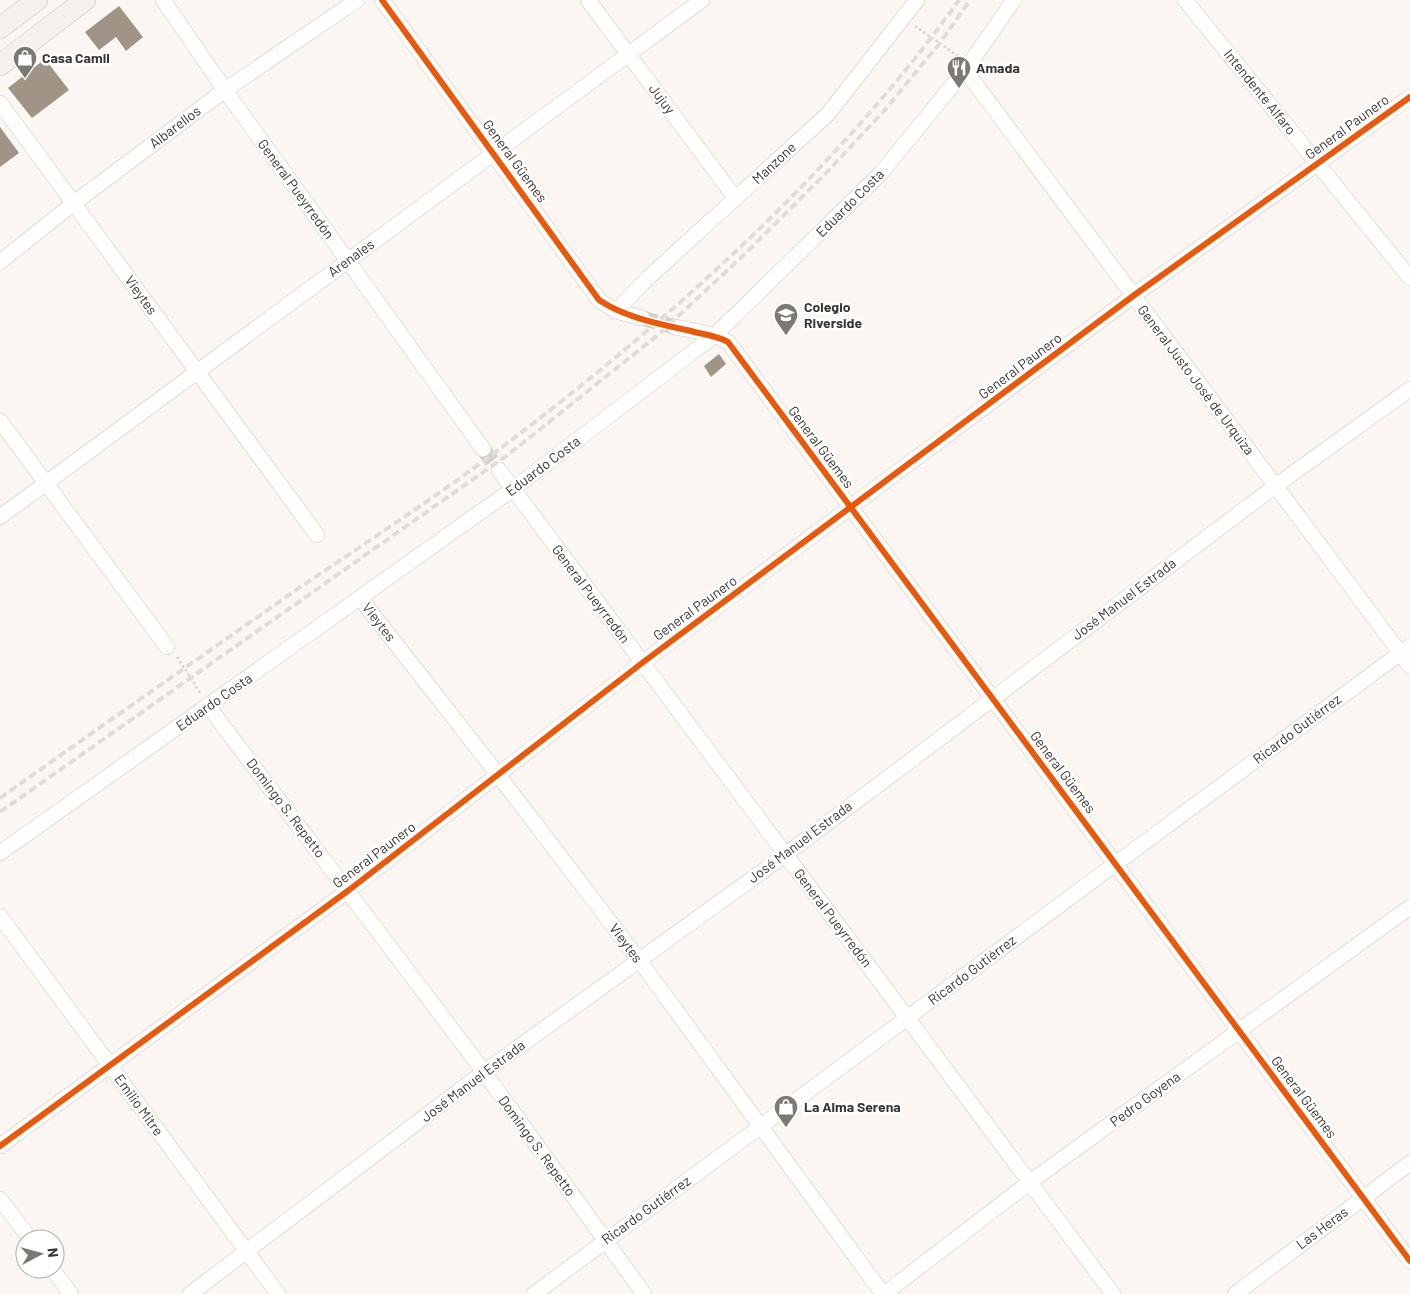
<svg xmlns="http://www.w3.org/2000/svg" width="1410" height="1294" viewBox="0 0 1410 1294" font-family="Barlow,sans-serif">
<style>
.building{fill:#9f9486}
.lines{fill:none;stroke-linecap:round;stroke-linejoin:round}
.street-tunnel{stroke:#d4cfcb;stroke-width:15;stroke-dasharray:15 8;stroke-linecap:butt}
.street-casing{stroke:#cbc7c3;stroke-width:16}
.secondary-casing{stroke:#cbc7c3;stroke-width:22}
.path{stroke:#d6d5d3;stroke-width:2.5;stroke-dasharray:2.5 2.5;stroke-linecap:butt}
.street{stroke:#fefefd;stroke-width:15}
.secondary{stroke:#f3f0ed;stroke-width:21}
.rail{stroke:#dedddc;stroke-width:4;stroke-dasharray:8 4;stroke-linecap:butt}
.cycleway-casing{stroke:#fff;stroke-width:9}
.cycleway{stroke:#e8590c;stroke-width:6}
.labels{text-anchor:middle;stroke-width:5;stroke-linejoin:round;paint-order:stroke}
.poi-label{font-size:14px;font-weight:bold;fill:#383532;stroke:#fff;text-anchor:start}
.street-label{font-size:14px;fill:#383532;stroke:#fff}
</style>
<rect width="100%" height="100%" fill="#fbf6f1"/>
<g class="building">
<polygon points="119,6 143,37 126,51 116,37 99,50 85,32"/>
<polygon points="45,59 69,90 32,118 8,88"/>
<polygon points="0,127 19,153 0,167"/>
<polygon points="719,354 726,364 711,377 704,366"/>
</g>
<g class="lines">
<g class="street-tunnel">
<polyline points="642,318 675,327"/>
<polyline points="483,449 499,470"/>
</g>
<defs>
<g id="street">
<polyline points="163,0 225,90 483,449"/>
<polyline points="382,0 599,300 616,311 642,318"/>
<polyline points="588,0 736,199"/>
<polyline points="1185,0 1410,278"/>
<polyline points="965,70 1410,666"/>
<polyline points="0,103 317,535"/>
<polyline points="0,262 74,203 225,90 357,0"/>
<polyline points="616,311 649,277 828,114 917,0"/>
<polyline points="675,327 715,335 728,342 1410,1261"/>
<polyline points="0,421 167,647"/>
<polyline points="499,470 1113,1294"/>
<polyline points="0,517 702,0"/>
<polyline points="360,598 499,776 639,960 883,1294"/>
<polyline points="208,706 484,1072 644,1294"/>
<polyline points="0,853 513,489 715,335 881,173 965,70 1014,0"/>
<polyline points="0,916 278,1294"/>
<polyline points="0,1146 349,890 642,663 1133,296 1410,97"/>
<polyline points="0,1199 30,1239"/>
<polyline points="52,1269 71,1294"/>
<polyline points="190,1294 484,1072 785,855 1274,487 1410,389"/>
<polyline points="534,1294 1410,646"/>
<polyline points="884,1294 1030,1182 1410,907"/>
<polyline points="1235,1294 1410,1163"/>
</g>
<g id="secondary">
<polyline points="0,28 37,0"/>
<polyline points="0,65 85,0"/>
</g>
</defs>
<use href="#street" class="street-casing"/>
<use href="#secondary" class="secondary-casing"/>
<g class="path">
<polyline points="915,26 958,56"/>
<polyline points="177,657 201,694"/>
</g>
<use href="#street" class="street"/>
<use href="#secondary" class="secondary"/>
<g class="rail">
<path d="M0,798C99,728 199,658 299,588C367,542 436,497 501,448C669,321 837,171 959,0"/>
<polyline points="0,812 509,454 658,335 746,253 829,170 884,111 940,43 970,0"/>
</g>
<defs>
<g id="cycleway">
<path d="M382,0L599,300C626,318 660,324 691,331C705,335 715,335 728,342L1410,1261"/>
<polyline points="0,1146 349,890 642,663 1133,296 1410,97"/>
</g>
</defs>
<use href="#cycleway" class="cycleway-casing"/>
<use href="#cycleway" class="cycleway"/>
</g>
<defs>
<symbol id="shop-pin" viewBox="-11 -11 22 30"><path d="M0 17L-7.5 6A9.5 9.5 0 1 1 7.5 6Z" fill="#7c7975" stroke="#fff"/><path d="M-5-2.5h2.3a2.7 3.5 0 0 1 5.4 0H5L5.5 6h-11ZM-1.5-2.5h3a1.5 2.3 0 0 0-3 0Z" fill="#fff"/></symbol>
<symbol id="restaurant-pin" viewBox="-11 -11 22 30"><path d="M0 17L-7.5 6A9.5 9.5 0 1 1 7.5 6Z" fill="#7c7975" stroke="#fff"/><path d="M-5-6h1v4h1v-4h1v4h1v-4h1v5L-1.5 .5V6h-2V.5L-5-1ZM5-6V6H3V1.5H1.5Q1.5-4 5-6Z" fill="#fff"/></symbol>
<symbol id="school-pin" viewBox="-11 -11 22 30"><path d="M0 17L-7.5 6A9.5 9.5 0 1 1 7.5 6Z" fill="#7c7975" stroke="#fff"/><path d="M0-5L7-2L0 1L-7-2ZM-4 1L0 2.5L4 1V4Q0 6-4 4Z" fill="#fff"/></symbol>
</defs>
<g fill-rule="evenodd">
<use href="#shop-pin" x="11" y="44" width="28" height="38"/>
<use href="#restaurant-pin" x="945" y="54" width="28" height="38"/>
<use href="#school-pin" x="772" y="301" width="28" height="38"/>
<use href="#shop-pin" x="772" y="1093" width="28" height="38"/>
</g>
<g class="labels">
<g class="poi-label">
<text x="42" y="63">Casa Camil</text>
<text x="976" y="73">Amada</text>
<text x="804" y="312">Colegio<tspan x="804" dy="16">Riverside</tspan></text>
<text x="804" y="1112">La Alma Serena</text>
</g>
<g class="street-label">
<text transform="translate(1260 92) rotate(51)" y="5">Intendente Alfaro</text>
<text transform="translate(662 99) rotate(53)" y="5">Jujuy</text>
<text transform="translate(175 127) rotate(-37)" y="5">Albarellos</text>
<text transform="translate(1347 127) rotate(-36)" y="5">General Paunero</text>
<text transform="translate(515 161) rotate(54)" y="5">General Güemes</text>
<text transform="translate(774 163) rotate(-43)" y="5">Manzone</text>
<text transform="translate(296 189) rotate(54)" y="5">General Pueyrredón</text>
<text transform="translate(850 203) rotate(-45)" y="5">Eduardo Costa</text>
<text transform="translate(351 258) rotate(-36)" y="5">Arenales</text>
<text transform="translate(141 295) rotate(54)" y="5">Vieytes</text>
<text transform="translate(1020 366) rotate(-37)" y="5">General Paunero</text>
<text transform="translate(1196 380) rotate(53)" y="5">General Justo José de Urquiza</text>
<text transform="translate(821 447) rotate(53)" y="5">General Güemes</text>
<text transform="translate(543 466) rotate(-37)" y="5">Eduardo Costa</text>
<text transform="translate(591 594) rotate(53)" y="5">General Pueyrredón</text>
<text transform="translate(1124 599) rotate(-37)" y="5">José Manuel Estrada</text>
<text transform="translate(695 608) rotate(-36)" y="5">General Paunero</text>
<text transform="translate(379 622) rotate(52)" y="5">Vieytes</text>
<text transform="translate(214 702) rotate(-35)" y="5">Eduardo Costa</text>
<text transform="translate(1297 729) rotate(-37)" y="5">Ricardo Gutiérrez</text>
<text transform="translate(1063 772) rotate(53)" y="5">General Güemes</text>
<text transform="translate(286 808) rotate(53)" y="5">Domingo S. Repetto</text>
<text transform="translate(800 842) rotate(-37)" y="5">José Manuel Estrada</text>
<text transform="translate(374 855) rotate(-37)" y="5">General Paunero</text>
<text transform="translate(833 918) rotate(53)" y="5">General Pueyrredón</text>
<text transform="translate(626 943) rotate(53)" y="5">Vieytes</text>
<text transform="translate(972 970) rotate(-37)" y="5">Ricardo Gutiérrez</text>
<text transform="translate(473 1081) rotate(-37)" y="5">José Manuel Estrada</text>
<text transform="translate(1304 1097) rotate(53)" y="5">General Güemes</text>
<text transform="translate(1145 1099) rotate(-36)" y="5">Pedro Goyena</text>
<text transform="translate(139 1105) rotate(54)" y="5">Emilio Mitre</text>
<text transform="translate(537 1146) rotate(54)" y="5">Domingo S. Repetto</text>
<text transform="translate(646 1210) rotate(-36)" y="5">Ricardo Gutiérrez</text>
<text transform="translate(1322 1228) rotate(-37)" y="5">Las Heras</text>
</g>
</g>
<g transform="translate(40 1254) rotate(84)"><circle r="24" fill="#ffffff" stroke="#afaead"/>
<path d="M0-4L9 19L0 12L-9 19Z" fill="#7c7975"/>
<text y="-8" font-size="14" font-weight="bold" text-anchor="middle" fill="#383532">N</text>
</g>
</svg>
